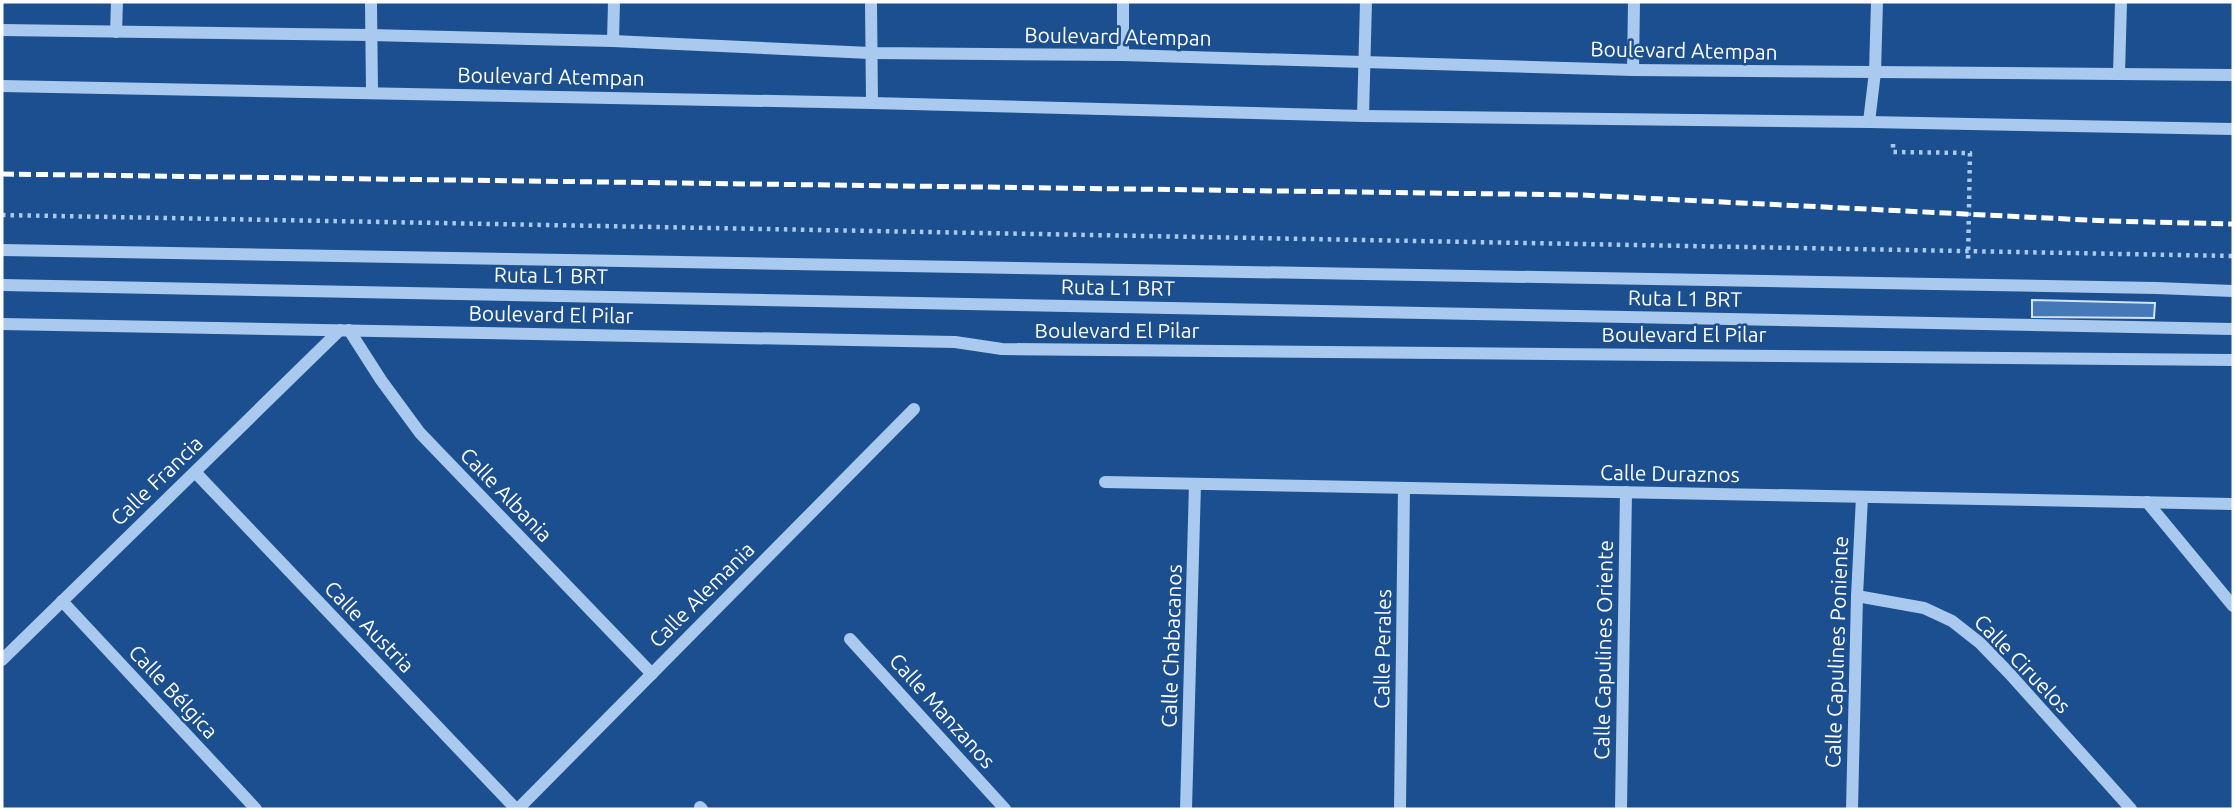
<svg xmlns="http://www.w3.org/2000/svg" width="2235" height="811" viewBox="0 0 2235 811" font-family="Ubuntu,sans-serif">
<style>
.building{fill:#4478b7;stroke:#cfe3fa;stroke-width:2}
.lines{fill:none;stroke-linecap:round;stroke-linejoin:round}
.path{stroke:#a9c9ee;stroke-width:4.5;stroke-dasharray:3.5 5;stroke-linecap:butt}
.minor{stroke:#a9c9ee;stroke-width:12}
.rail{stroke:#fff;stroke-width:5;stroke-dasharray:12 5;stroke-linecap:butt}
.labels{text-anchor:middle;stroke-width:5;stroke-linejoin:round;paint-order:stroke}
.street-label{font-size:21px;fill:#fff;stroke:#1b4f8f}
</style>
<rect width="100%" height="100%" fill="#1b4f8f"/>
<polygon class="building" points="2032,300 2155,303 2154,318 2032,317"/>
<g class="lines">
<g class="path">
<polyline points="1893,144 1893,152 1970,153 1968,262"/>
<polyline points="2,215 2233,256"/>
</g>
<g class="minor">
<polyline points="371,2 372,92"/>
<polyline points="871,2 872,103"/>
<polyline points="2,30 370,35 613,41 870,53 1123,55 1633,70 2233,75"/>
<polyline points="116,32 117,2"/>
<polyline points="613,41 614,2"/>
<polyline points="1123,55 1123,2"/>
<polyline points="1633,70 1634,2"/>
<polyline points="2119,74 2121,2"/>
<polyline points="2,86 872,103 1363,116 1869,122 2233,129"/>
<polyline points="1363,116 1366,2"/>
<polyline points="1869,122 1875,72 1877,2"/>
<polyline points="2,250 2156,288 2233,291"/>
<polyline points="2,285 2233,329"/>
<polyline points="2,324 955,342 1002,349 2233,360"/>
<polyline points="349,330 381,380 420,433 652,674"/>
<polyline points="195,472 516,809"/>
<polyline points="1105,482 2233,504"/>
<polyline points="2147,502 2233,606"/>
<polyline points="1857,596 1924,608 1952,621 1980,643 2009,673 2131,809"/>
<polyline points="62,601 256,809"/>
<polyline points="850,639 1005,809"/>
<polyline points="2,660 340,330"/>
<polyline points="700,807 702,809"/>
<polyline points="518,809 914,409"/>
<polyline points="1186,809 1195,484"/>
<polyline points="1400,809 1404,488"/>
<polyline points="1621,809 1626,492"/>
<polyline points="1852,809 1857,596 1862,497"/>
</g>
<polyline class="rail" points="2,174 1581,195 2107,221 2233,224"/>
</g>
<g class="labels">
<g class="street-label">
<text transform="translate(1118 37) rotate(1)" y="7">Boulevard Atempan</text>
<text transform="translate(1684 51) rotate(1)" y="7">Boulevard Atempan</text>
<text transform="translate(551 77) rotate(1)" y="7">Boulevard Atempan</text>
<text transform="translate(551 276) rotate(1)" y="7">Ruta L1 BRT</text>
<text transform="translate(1118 288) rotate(1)" y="7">Ruta L1 BRT</text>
<text transform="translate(1685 299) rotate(1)" y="7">Ruta L1 BRT</text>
<text transform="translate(551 315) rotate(1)" y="7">Boulevard El Pilar</text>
<text x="1117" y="338">Boulevard El Pilar</text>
<text x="1684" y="342">Boulevard El Pilar</text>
<text transform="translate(1670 474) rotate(1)" y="7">Calle Duraznos</text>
<text transform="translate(157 481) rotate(-44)" y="7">Calle Francia</text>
<text transform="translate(506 495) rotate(46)" y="7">Calle Albania</text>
<text transform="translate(702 595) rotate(-45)" y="7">Calle Alemania</text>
<text transform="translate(369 627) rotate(46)" y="7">Calle Austria</text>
<text transform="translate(1172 646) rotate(-88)" y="7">Calle Chabacanos</text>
<text transform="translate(1383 649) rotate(-89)" y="7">Calle Perales</text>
<text transform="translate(1604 650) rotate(-89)" y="7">Calle Capulines Oriente</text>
<text transform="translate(1837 652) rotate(-88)" y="7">Calle Capulines Poniente</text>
<text transform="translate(2022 664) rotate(46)" y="7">Calle Ciruelos</text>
<text transform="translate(173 692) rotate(47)" y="7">Calle Bélgica</text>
<text transform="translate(942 711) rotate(48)" y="7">Calle Manzanos</text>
</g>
</g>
<rect width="2235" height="811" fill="none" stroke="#ffffff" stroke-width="7"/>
</svg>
